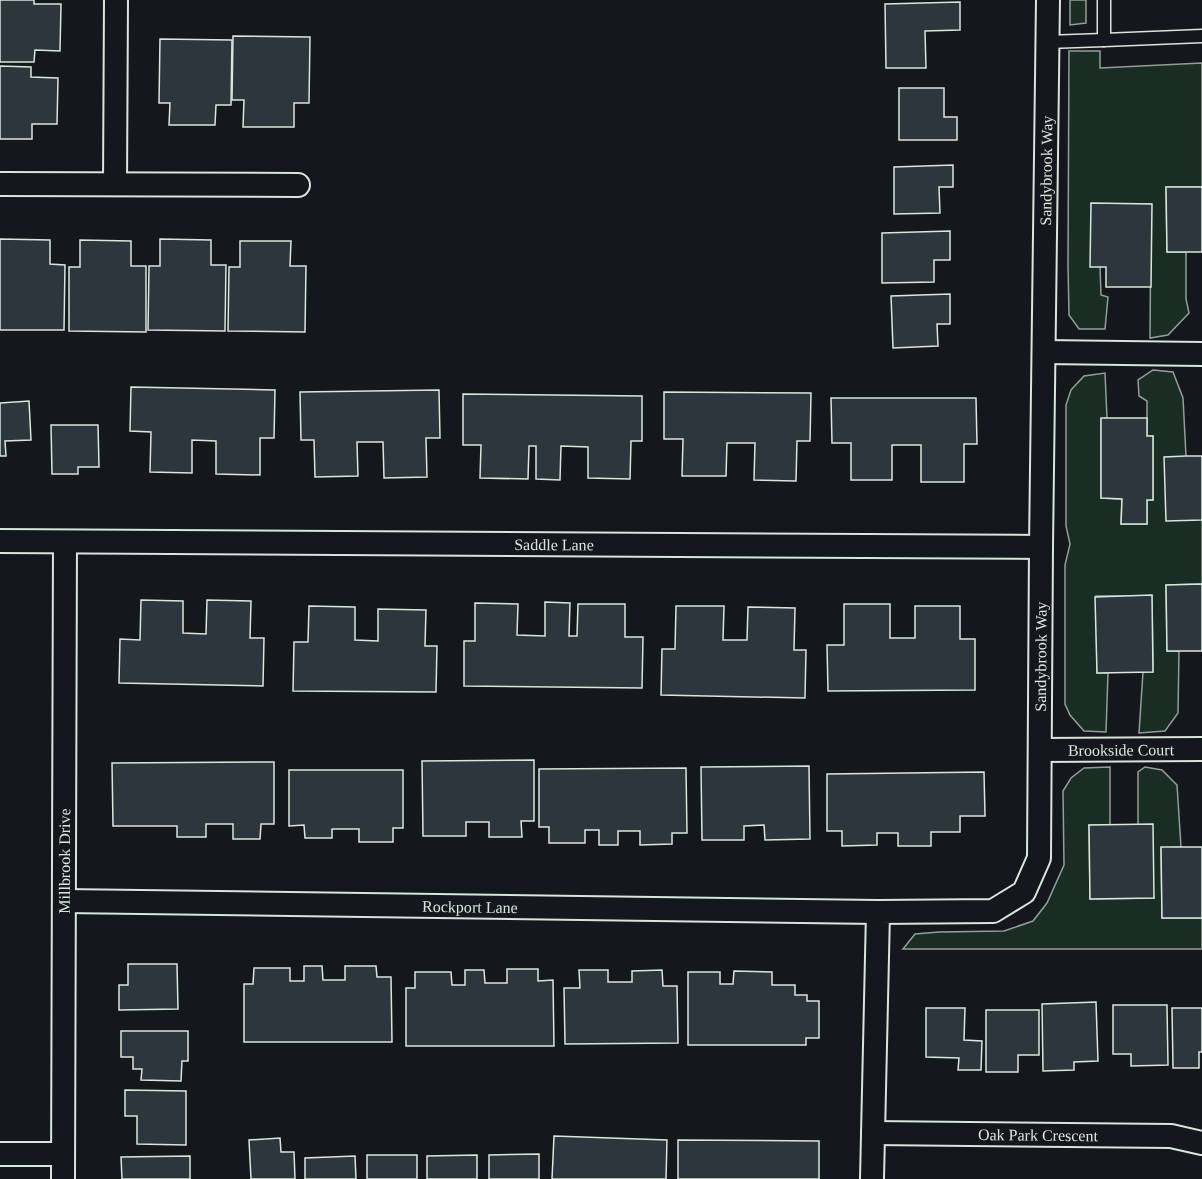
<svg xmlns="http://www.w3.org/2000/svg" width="1202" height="1179" viewBox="0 0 1202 1179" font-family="Georgia,serif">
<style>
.green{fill:#1a2d24;stroke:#939e99;stroke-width:1.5}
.building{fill:#2c363c;stroke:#d8e6dc;stroke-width:1.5}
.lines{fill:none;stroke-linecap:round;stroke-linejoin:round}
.service-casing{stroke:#d8e6dc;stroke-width:15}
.minor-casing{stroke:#d8e6dc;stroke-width:26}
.service{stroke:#14181c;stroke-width:12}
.minor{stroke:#14181c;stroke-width:22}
.labels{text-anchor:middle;stroke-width:4.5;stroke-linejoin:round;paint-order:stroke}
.street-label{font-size:16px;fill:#d8e6dc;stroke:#14181c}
</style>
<rect width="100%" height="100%" fill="#14181c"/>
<g class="green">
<polygon points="1070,0 1086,0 1086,23 1070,25"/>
<polygon points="1069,51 1100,51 1100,68 1202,63 1202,187 1166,187 1167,252 1186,252 1186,299 1189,313 1168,335 1150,338 1151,204 1091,204 1100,267 1101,295 1108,297 1105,329 1079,329 1069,315 1068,265"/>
<polygon points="1153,370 1173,372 1183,398 1186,456 1202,520 1202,584 1166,585 1167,651 1179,651 1178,713 1165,731 1139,733 1143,672 1153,672 1152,596 1096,596 1097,673 1108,673 1106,732 1084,731 1070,715 1065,704 1065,565 1070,544 1066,526 1066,405 1071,390 1084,376 1105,373 1107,418 1101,419 1101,498 1122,499 1121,524 1147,524 1147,500 1153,500 1153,436 1147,436 1147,401 1139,396 1138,380"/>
<polygon points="1110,767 1110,825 1089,825 1090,899 1154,898 1138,824 1138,772 1145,767 1162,770 1177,785 1181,847 1161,848 1162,918 1202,918 1202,949 903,949 915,934 939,932 1004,931 1033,921 1047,903 1064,865 1063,791 1071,778 1084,768"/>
</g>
<g class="building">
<polygon points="0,0 34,0 34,4 61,4 60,51 35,50 34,62 0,62"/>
<polygon points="960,2 960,30 925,31 926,68 886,68 885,4"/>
<polygon points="233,36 310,37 309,103 294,103 294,127 243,127 244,100 232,100"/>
<polygon points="160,39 232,40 231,105 216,105 215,125 169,125 170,103 159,103"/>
<polygon points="0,66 31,67 31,77 58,78 57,124 32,124 32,139 0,139"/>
<polygon points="899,88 944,88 944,117 957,117 957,140 899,140"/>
<polygon points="953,165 953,187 939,187 940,213 894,214 894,167"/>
<polygon points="1166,187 1202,187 1202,252 1167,252"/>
<polygon points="1091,203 1152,204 1151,287 1106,287 1106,267 1090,267"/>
<polygon points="950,231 950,260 934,260 934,282 882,283 882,233"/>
<polygon points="0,239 50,240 50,264 65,265 64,330 0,330"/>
<polygon points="160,239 211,240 211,265 226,265 225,331 148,330 149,266 160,266"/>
<polygon points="80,240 131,241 131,266 146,266 146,332 69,331 69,267 80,267"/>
<polygon points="240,241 291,241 290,266 306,266 305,332 228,331 229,267 240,267"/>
<polygon points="950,294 950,324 937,324 938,346 893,348 891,296"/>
<polygon points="131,387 275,390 274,438 260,438 260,475 216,474 216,441 192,440 192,473 150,472 151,432 130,431"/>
<polygon points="439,390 440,438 426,438 427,477 384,478 383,442 357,442 358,476 315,477 314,440 301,440 300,392"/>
<polygon points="664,392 811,393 810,441 797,441 796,481 754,480 755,443 727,443 726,476 682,476 683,439 664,439"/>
<polygon points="463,394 642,396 642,441 631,441 630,479 588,478 588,447 561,446 560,480 536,479 536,446 529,446 528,479 480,478 481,445 463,445"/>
<polygon points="831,398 976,398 977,444 964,444 964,482 921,482 921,445 892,445 892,480 851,480 851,443 832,443"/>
<polygon points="29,401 31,440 5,441 6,456 0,456 0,403"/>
<polygon points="1101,418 1147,418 1147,436 1153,436 1153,500 1147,500 1147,524 1121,524 1122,499 1101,498"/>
<polygon points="51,425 98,425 99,467 78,467 78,474 52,474"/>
<polygon points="1186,456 1202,456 1202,520 1166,521 1164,457"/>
<polygon points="1202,584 1202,651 1167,651 1166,585"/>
<polygon points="1152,595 1153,672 1097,673 1095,597"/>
<polygon points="141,600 183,601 183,633 206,634 207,600 251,601 250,638 264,638 263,686 119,683 120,639 140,640"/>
<polygon points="545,602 570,603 569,636 577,636 578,604 625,604 625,637 643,637 642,688 464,686 464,641 475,641 475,603 518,604 517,635 545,636"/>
<polygon points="844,604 890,604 890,638 915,638 915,606 960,606 960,639 975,639 975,690 828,691 827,645 844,645"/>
<polygon points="309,606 355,607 355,640 378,641 378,609 426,610 425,646 437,646 436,692 293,691 294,642 308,642"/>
<polygon points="676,606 724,606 723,640 747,640 748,607 795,608 794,650 806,650 805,698 661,695 662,649 675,649"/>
<polygon points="534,760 534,821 521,821 522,837 489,837 489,822 466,822 466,836 423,836 422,761"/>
<polygon points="274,762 274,824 261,824 260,839 233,839 233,824 206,824 206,837 177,837 177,826 113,826 112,763"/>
<polygon points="809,766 810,839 765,840 764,825 744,826 744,840 702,840 701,767"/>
<polygon points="686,768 687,833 672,833 672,844 640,845 640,831 618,831 618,845 599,845 599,830 585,830 585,843 549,843 549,827 539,827 539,769"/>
<polygon points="289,770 403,770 403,828 393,828 393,842 359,842 359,829 332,829 332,838 305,838 304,825 289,826"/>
<polygon points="984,772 985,816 960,816 960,832 931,832 931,846 898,846 898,833 877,833 877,845 842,846 842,831 827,831 827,774"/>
<polygon points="1153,824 1154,898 1090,899 1089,825"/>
<polygon points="1161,847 1202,847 1202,918 1162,918"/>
<polygon points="128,964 177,964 178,1009 119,1010 119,985 128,985"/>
<polygon points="304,966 322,966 323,980 345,980 345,966 376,966 377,977 391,977 392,1042 244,1042 244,984 253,984 254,968 290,968 290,981 304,981"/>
<polygon points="507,969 538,969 538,981 553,980 554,1046 406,1046 406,988 415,988 415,972 451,972 452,985 465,985 465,970 484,970 485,983 507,983"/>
<polygon points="579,970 608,970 608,982 632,982 632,971 662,970 663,986 677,986 678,1043 565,1044 564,988 580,988"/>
<polygon points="734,971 772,972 772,985 795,985 795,995 807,995 807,1001 819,1001 819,1038 806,1038 806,1045 688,1045 688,972 720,972 720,984 733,984"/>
<polygon points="1096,1002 1098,1061 1074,1062 1074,1070 1043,1071 1042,1004"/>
<polygon points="1113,1005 1167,1005 1168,1065 1131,1066 1131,1054 1113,1054"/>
<polygon points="926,1008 965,1008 964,1040 982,1041 981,1070 958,1070 959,1058 926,1057"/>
<polygon points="1172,1008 1202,1008 1202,1052 1199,1052 1199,1068 1173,1068"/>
<polygon points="986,1010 1039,1010 1039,1055 1018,1055 1018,1072 986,1072"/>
<polygon points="121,1031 188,1031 188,1061 182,1061 181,1081 141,1080 142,1069 133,1069 133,1057 121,1057"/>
<polygon points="125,1090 186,1091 186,1145 137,1144 137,1116 125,1116"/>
<polygon points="554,1136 667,1140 666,1179 552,1179"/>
<polygon points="280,1138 281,1152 294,1152 295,1179 251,1179 249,1140"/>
<polygon points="678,1140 819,1141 819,1179 678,1179"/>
<polygon points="539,1154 539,1179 489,1179 489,1155"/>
<rect x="367" y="1155" width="50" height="24"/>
<polygon points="477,1155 477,1179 427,1179 427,1156"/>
<polygon points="190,1156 190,1179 122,1179 121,1157"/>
<polygon points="355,1156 356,1179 305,1179 305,1158"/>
</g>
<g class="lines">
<defs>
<g id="service">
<polyline points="1104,0 1104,40 1202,36"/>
<polyline points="1047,42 1104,40"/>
</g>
<g id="minor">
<polyline points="0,184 298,185"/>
<polyline points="115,184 116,0"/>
<polyline points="1044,352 1202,354"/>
<path id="s1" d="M0,541L1041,547"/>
<path id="s2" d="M1040,750L1202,749"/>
<path id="s3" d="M64,901L878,912"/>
<path id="s4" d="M873,1133L1171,1136L1202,1143"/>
<polyline points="0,1154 63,1154"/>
<path id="s5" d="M63,1179L65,542"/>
<path id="s6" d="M872,1179L878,912L993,911L1024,892L1039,858L1041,547L1048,0"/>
</g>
</defs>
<use href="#service" class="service-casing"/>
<use href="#minor" class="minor-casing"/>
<use href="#service" class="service"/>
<use href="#minor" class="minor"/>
</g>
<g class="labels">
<g class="street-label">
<text dy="6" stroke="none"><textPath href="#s6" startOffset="1143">Sandybrook Way</textPath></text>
<text dy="6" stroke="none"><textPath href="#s1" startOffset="554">Saddle Lane</textPath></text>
<text dy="6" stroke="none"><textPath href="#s6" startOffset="657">Sandybrook Way</textPath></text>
<text dy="6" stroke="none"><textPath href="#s2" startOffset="81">Brookside Court</textPath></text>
<text dy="6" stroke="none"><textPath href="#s5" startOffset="318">Millbrook Drive</textPath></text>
<text dy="6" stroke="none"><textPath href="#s3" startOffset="406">Rockport Lane</textPath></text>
<text dy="6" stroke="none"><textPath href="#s4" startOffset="165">Oak Park Crescent</textPath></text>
</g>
</g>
</svg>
